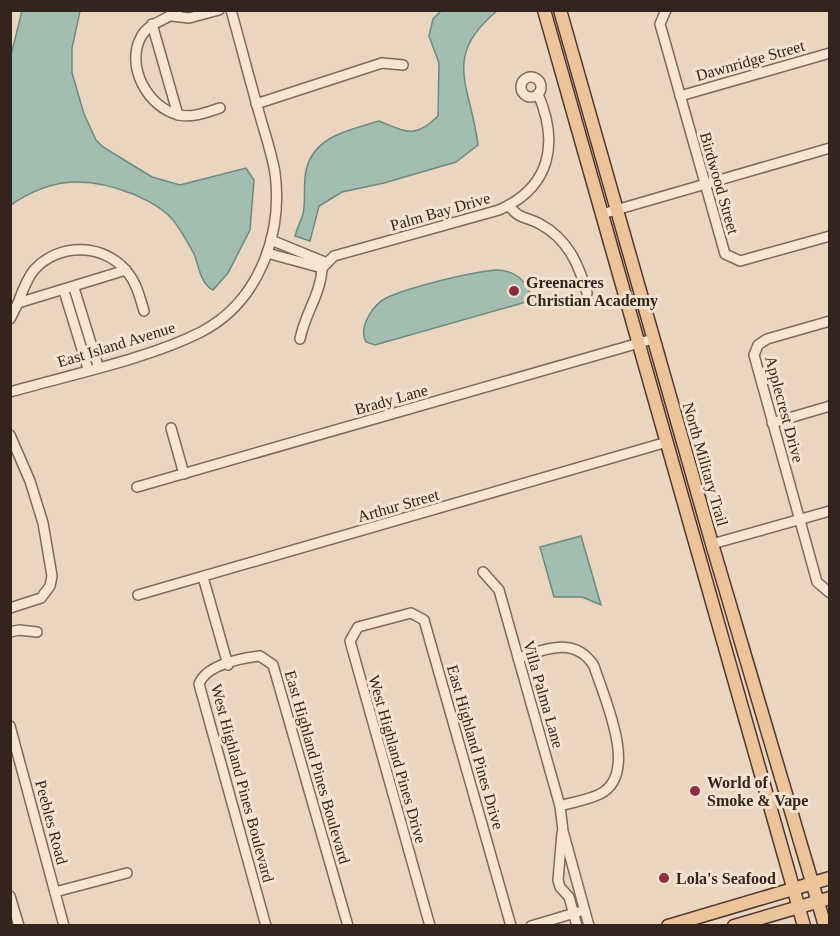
<svg xmlns="http://www.w3.org/2000/svg" width="840" height="936" viewBox="0 0 840 936" font-family="'Times New Roman',serif">
<style>
.water{fill:#a3bdb1;stroke:#6b8a7d;stroke-width:1.5}
.lines{fill:none;stroke-linecap:round;stroke-linejoin:round}
.minor-casing{stroke:#826859;stroke-width:12}
.major-casing{stroke:#50382e;stroke-width:15}
.minor{stroke:#f6e5d3;stroke-width:9}
.major{stroke:#ecc39a;stroke-width:12}
.poi-dot{fill:#8d2e40;stroke:#f2e2cf;stroke-width:2}
.labels{text-anchor:middle;stroke-width:6;stroke-linejoin:round;paint-order:stroke}
.street-label{font-size:16px;fill:#33241d;stroke:#f2e2cf}
.poi-label{font-size:16px;font-weight:bold;fill:#33241d;stroke:#f2e2cf;text-anchor:start}
</style>
<rect width="100%" height="100%" fill="#ead6c0"/>
<g class="water">
<path d="M442,10L497,11C441,57 471,86 478,145L456,162L384,183L342,192L319,206L310,241L295,236C297,228 301,221 303,214C306,200 303,185 306,171C313,136 350,130 379,121C405,131 414,140 438,116L439,63L429,36L433,19Z"/>
<path d="M22,11H80L72,48V73L84,114L96,140L103,147L152,177L180,185L246,168L254,180L250,230L228,273L213,290C200,283 199,266 194,254C188,243 180,228 172,219C162,207 146,200 133,194C88,176 51,177 11,205L10,59Z"/>
<path d="M495,270C516,270 526,280 533,300L375,345L366,342C358,327 373,304 388,297C414,286 467,273 495,270Z"/>
<polygon points="581,536 601,605 582,597 554,597 540,547"/>
</g>
<g class="lines">
<defs>
<g id="minor">
<path d="M178,10C166,21 149,22 141,37C125,66 148,108 179,115C193,118 207,112 220,108"/>
<polyline points="666,10 660,24 725,254 740,261 830,236"/>
<polyline points="172,16 189,18 219,10"/>
<polyline points="152,24 178,115"/>
<circle cx="531" cy="87" r="10"/>
<polyline points="680,96 830,53"/>
<polyline points="256,104 382,63 403,65"/>
<path d="M509,205C517,219 528,217 540,224C568,239 579,265 587,293"/>
<polyline points="602,214 830,148"/>
<polyline points="271,240 327,263"/>
<polyline points="267,253 322,268"/>
<path d="M322,268L334,256L499,210C551,187 559,143 538,94"/>
<polyline points="74,288 98,366"/>
<polyline points="64,291 88,369"/>
<path d="M18,303C22,292 26,280 34,270C59,242 105,243 128,273C137,284 140,298 144,311"/>
<polyline points="10,319 18,303 126,270"/>
<polyline points="830,321 767,339 758,345 754,355 817,582 830,593"/>
<path d="M300,339C305,313 321,294 322,268"/>
<path d="M10,392C69,375 148,359 201,332C259,302 283,234 275,173C272,154 265,134 260,116C250,81 241,46 231,10"/>
<polyline points="772,423 830,406"/>
<polyline points="171,428 184,474"/>
<polyline points="10,435 30,481 43,523 52,576 50,586 41,598 10,608"/>
<polyline points="137,487 653,339"/>
<polyline points="712,544 830,511"/>
<polyline points="483,572 499,590 560,806 563,831 589,926"/>
<polyline points="203,577 228,665"/>
<polyline points="138,595 667,442"/>
<polyline points="10,632 19,630 37,632"/>
<path d="M518,658C546,649 575,636 594,666C604,698 640,774 600,794C588,800 573,802 560,806"/>
<polyline points="10,726 64,926"/>
<polyline points="562,833 558,880 560,887 569,897 577,926"/>
<polyline points="55,892 127,873"/>
<polyline points="10,896 19,926"/>
<path d="M266,926L199,684C206,665 241,658 260,656L273,665L348,926"/>
<polyline points="430,926 350,641 358,627 411,613 424,620 511,926"/>
<polyline points="531,926 578,912"/>
</g>
<g id="major">
<polyline points="544,10 804,926"/>
<polyline points="560,10 712,544 825,926"/>
<polyline points="668,926 830,878"/>
<polyline points="734,926 830,898"/>
</g>
</defs>
<use href="#minor" class="minor-casing"/>
<use href="#major" class="major-casing"/>
<use href="#minor" class="minor"/>
<use href="#major" class="major"/>
</g>
<g class="poi-dot">
<circle cx="514" cy="291" r="6"/>
<circle cx="695" cy="791" r="6"/>
<circle cx="664" cy="878" r="6"/>
</g>
<g class="labels">
<g class="street-label">
<text transform="translate(750 60) rotate(-16)" y="6">Dawnridge Street</text>
<text transform="translate(720 183) rotate(74)" y="6">Birdwood Street</text>
<text transform="translate(440 211) rotate(-16)" y="6">Palm Bay Drive</text>
<text transform="translate(116 344) rotate(-17)" y="6">East Island Avenue</text>
<text transform="translate(391 399) rotate(-16)" y="6">Brady Lane</text>
<text transform="translate(785 409) rotate(75)" y="6">Applecrest Drive</text>
<text transform="translate(706 464) rotate(74)" y="6">North Military Trail</text>
<text transform="translate(398 505) rotate(-16)" y="6">Arthur Street</text>
<text transform="translate(544 694) rotate(74)" y="6">Villa Palma Lane</text>
<text transform="translate(476 747) rotate(74)" y="6">East Highland Pines Drive</text>
<text transform="translate(398 759) rotate(74)" y="6">West Highland Pines Drive</text>
<text transform="translate(318 767) rotate(74)" y="6">East Highland Pines Boulevard</text>
<text transform="translate(243 783) rotate(75)" y="6">West Highland Pines Boulevard</text>
<text transform="translate(52 822) rotate(75)" y="6">Peebles Road</text>
</g>
<g class="poi-label">
<text x="526" y="288">Greenacres<tspan x="526" dy="18">Christian Academy</tspan></text>
<text x="707" y="788">World of<tspan x="707" dy="18">Smoke &amp; Vape</tspan></text>
<text x="676" y="884">Lola's Seafood</text>
</g>
</g>
<rect width="840" height="936" fill="none" stroke="#33241d" stroke-width="24"/>
</svg>
